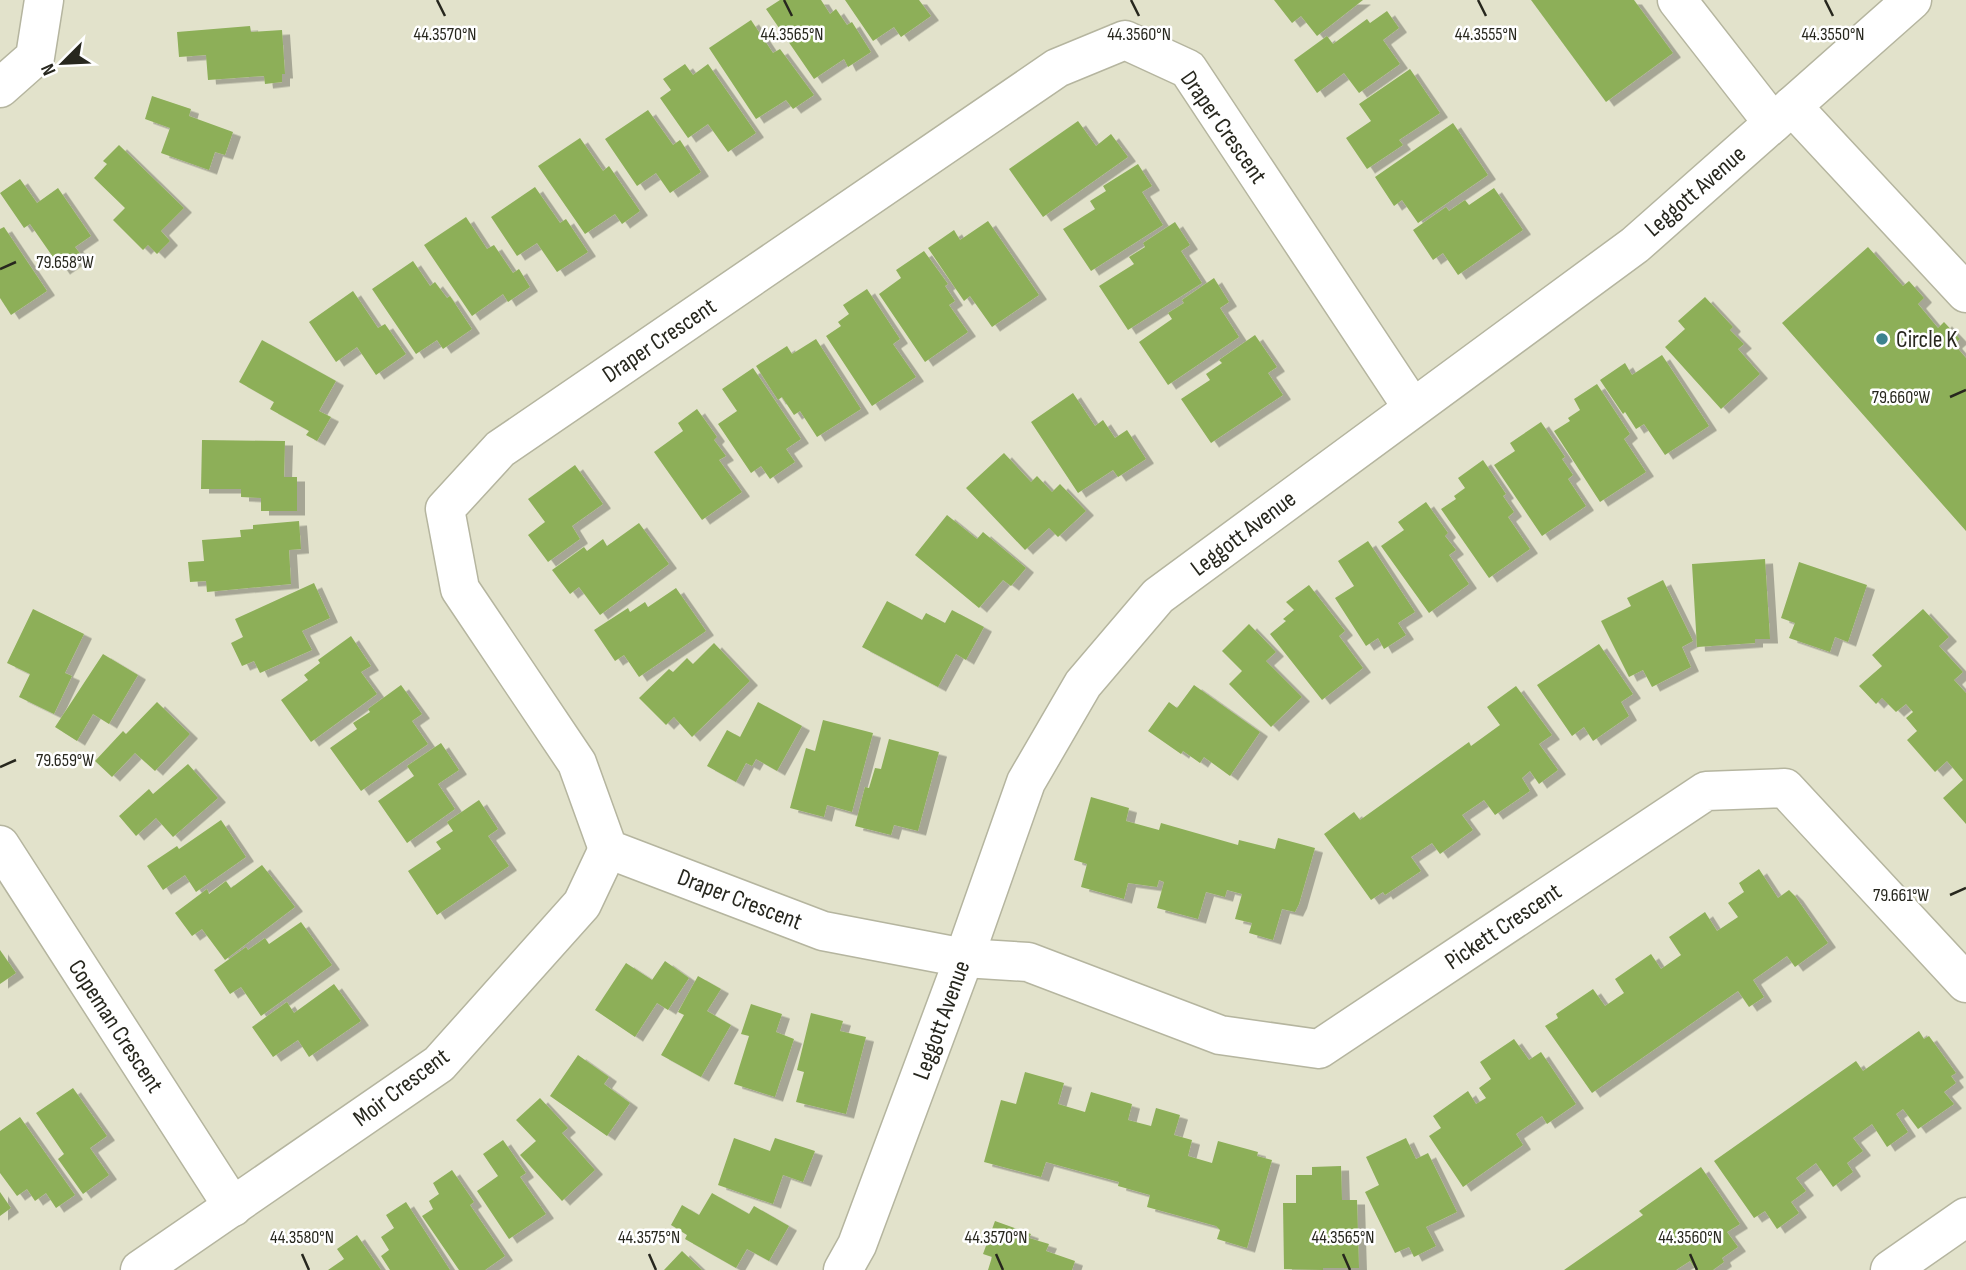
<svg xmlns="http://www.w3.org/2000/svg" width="1966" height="1270" viewBox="0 0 1966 1270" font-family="'Sofia Sans Condensed',sans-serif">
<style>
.building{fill:#8daf59;filter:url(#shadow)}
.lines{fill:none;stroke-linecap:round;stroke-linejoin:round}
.minor-casing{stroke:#b5b59f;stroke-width:41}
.minor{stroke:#fff;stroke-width:38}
.ticks{fill:none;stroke:#27271e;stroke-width:2.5}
.poi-dot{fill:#3d838e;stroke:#fff;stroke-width:2.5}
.labels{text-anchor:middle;stroke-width:5;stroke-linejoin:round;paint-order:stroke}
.street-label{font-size:24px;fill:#27271e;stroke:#fff}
.poi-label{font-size:24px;fill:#27271e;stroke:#fff;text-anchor:start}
.ticks-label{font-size:18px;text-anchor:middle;fill:#27271e;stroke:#fff;stroke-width:5;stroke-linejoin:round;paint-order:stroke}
</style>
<defs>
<filter id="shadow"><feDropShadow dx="8" dy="4.5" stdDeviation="0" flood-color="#0004"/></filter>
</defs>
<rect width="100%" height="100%" fill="#e2e2cb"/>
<g class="building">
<polygon points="780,0 821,0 830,14 836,9 847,25 852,22 871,52 848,67 844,59 814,79 766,9"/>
<polygon points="845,0 919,0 931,16 901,37 894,27 873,41"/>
<polygon points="1274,0 1363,0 1317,36 1301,16 1292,23"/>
<polygon points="1531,0 1634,0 1673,53 1606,102"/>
<polygon points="1387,11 1399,28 1383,40 1400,64 1359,93 1344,73 1317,93 1294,60 1327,36 1333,44 1367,19 1370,23"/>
<polygon points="751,20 773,53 780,49 814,95 793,109 786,100 756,119 709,48"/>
<polygon points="250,26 251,32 282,30 285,74 282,74 282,82 265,84 264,76 208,80 206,55 179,57 177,32"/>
<polygon points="685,64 693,75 708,64 756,133 728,152 708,124 688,138 660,98 671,90 663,79"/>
<polygon points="1410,69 1440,113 1399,140 1403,145 1367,169 1346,138 1371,121 1359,104"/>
<polygon points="152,96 191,109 189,116 233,132 225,155 215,152 209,170 161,153 170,128 145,119"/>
<polygon points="648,110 673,145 680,140 701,172 670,193 656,173 637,186 605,139"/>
<polygon points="1078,121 1096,146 1111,134 1128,157 1043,217 1009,169"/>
<polygon points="1453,123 1488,175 1418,223 1402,200 1394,206 1375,177"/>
<polygon points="580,138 603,171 609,166 640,211 622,224 615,214 585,234 538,166"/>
<polygon points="119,145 184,208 161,231 170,241 157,254 148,245 143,250 113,220 125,208 94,178 107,164 103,161"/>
<polygon points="1138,164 1152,186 1142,192 1163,225 1091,271 1063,229 1095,209 1090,201 1106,191 1103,186"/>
<polygon points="20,179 37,203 58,188 91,236 75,247 82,256 62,270 30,224 24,228 0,193"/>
<polygon points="535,187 560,223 566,219 588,252 557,272 537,243 517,256 491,217"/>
<polygon points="1494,188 1523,230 1458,275 1443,253 1433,260 1413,230 1446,207 1449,211 1465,200 1469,205"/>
<polygon points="466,217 487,249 494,245 513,273 519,269 530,287 508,302 503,294 472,316 424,245"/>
<polygon points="988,221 1039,295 992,327 970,296 964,301 928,248 954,230 960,240"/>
<polygon points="1175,222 1190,245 1181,251 1202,283 1128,330 1099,286 1134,264 1129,257 1145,247 1143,243"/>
<polygon points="4,227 47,291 11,315 0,298 0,229"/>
<polygon points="1868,247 1903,286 1909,281 1924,298 1918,304 1938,328 1944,322 1960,339 1954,344 1966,358 1966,531 1782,323"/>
<polygon points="924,251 948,284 945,286 955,301 949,305 968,332 925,362 879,294 901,278 896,270"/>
<polygon points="413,261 430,286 435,282 447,298 450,296 472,329 443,349 437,340 416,354 372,289"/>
<polygon points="1214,278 1229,302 1220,308 1239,337 1168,385 1139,342 1172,319 1168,313 1184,303 1182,300"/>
<polygon points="867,289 900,339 893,344 916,377 872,406 826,336 841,326 838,322 849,314 843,305"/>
<polygon points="353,291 378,328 385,324 406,354 376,375 357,347 336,362 309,322"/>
<polygon points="1705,297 1733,327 1730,330 1744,344 1738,349 1760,374 1721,409 1665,347 1685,329 1678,321"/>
<polygon points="1255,335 1277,367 1268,373 1283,395 1211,443 1181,399 1210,380 1206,374 1222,363 1219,360"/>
<polygon points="816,339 861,409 817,437 800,411 794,415 782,397 778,400 756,366 787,346 792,354"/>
<polygon points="262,340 336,381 319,411 331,417 317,441 306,435 309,431 270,409 274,402 239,382"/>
<polygon points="1662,355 1709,426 1665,455 1644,424 1636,429 1625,412 1623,414 1600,380 1625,363 1632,375"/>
<polygon points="753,368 801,439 786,449 795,462 770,479 761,466 751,473 718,424 737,411 722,389"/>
<polygon points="1597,384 1630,434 1624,439 1646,472 1600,502 1554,431 1570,421 1568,418 1580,410 1574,399"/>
<polygon points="1073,393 1095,426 1103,420 1115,438 1127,430 1146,459 1118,477 1113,470 1078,493 1031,422"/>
<polygon points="697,409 717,437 714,440 726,456 719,460 742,492 702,520 654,452 683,431 678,423"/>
<polygon points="1541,422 1565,457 1562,459 1573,475 1568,479 1586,506 1542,536 1494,465 1515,451 1510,443"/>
<polygon points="202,440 285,441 284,477 297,477 297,511 261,511 261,498 241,497 241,489 201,489"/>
<polygon points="1004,453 1031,482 1037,476 1052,492 1060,484 1086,511 1058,537 1049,528 1025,550 966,488"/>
<polygon points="1483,460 1506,494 1503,496 1514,512 1508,517 1530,549 1489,578 1441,509 1456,499 1454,496 1465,488 1458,478"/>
<polygon points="575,465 603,504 572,526 580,539 548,562 528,535 545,522 528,499"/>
<polygon points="1426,502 1448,533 1445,536 1456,550 1449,555 1469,584 1429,613 1381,546 1404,530 1398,522"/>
<polygon points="947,515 977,539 983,532 1026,568 1011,586 1003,580 979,608 915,555"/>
<polygon points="299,521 301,549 289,550 291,584 207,592 206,581 190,582 188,562 204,561 202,540 241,537 240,530 253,529 253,525"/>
<polygon points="639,523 669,564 600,615 579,587 570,594 552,570 584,547 587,551 603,539 607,546"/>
<polygon points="1368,541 1415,612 1398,623 1406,635 1384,649 1378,638 1366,646 1335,598 1354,586 1338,561"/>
<polygon points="1765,559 1770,639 1755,639 1755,643 1697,647 1692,564"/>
<polygon points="1799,562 1867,585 1848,642 1835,637 1830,652 1789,638 1795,623 1781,618"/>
<polygon points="1663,580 1693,641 1682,647 1691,667 1652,687 1643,670 1629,677 1601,621 1631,606 1627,598"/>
<polygon points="314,583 330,618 302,631 312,650 260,673 254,661 242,666 231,643 243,637 235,619"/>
<polygon points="1309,585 1345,631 1339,636 1363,668 1322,700 1270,634 1286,621 1283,619 1294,610 1286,602"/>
<polygon points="676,588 706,631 639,677 624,655 615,661 594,630 628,608 630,612 645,602 648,607"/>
<polygon points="887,601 922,620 926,613 945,623 952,610 984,627 966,660 956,654 938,687 862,647"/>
<polygon points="33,609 84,634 65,673 72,676 54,714 19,697 30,674 7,663"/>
<polygon points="1923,609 1949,637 1939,646 1963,672 1954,680 1966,693 1966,824 1943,798 1963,780 1947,761 1935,772 1907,740 1917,731 1906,718 1913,712 1906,704 1896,712 1882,698 1876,704 1859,686 1882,666 1872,655"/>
<polygon points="1249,624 1276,652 1266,661 1302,697 1271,727 1229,684 1242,671 1222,651"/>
<polygon points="351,636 371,666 361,672 377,694 311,742 281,700 308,680 304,675 320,663 318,660"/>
<polygon points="714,643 750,681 692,737 674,717 666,725 639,698 669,669 673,672 687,658 693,664"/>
<polygon points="1599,644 1633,694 1621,702 1629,716 1593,741 1584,727 1572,736 1537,685"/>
<polygon points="103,654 138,675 109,724 93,714 77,741 55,727"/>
<polygon points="401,685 422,714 412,721 428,744 361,791 330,748 357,729 353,723 370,712 368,709"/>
<polygon points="1194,685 1260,732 1230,776 1204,757 1200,763 1183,751 1181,754 1148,731 1169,702 1177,708"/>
<polygon points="1516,686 1552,735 1539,744 1558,770 1539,784 1530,771 1522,778 1530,791 1495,815 1484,800 1462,815 1473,830 1440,854 1432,843 1411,857 1421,871 1385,895 1383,892 1371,900 1324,834 1354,812 1360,820 1469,742 1471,746 1500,725 1487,707"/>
<polygon points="157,702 190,734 155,771 135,753 112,777 95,761 123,731 126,734"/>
<polygon points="758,702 802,726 777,771 756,759 752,766 746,763 736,782 707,766 727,730 740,737"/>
<polygon points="823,720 873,733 852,812 827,805 824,817 790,808 806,748 815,751"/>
<polygon points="889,739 939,752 918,831 894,825 891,835 855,826 865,787 869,788 875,768 881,769"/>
<polygon points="441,743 459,770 438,784 455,809 407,843 378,801 414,776 407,766"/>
<polygon points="188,764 218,798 173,837 156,818 136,836 119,816 149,789 153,794"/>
<polygon points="1091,797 1129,808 1126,821 1159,830 1161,823 1238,845 1239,840 1275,849 1278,838 1315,848 1299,904 1295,912 1282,909 1273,940 1249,933 1252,923 1235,919 1242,894 1227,890 1225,897 1206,892 1198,919 1157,908 1164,882 1159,880 1157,887 1128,883 1124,899 1081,887 1087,864 1074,860"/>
<polygon points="479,800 498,829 488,836 509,866 437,915 408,871 441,849 436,842 453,831 447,822"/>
<polygon points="221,820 246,857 196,892 185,875 163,890 147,866 177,846 179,849"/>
<polygon points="262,865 295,907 225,960 202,929 192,936 175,913 207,889 209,894 226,881 231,888"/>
<polygon points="1759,869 1778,898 1789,890 1795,896 1828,943 1795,967 1787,956 1753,980 1764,997 1749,1007 1738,991 1592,1093 1545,1026 1558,1018 1556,1014 1593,989 1605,1006 1624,993 1615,979 1651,954 1661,969 1681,955 1669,937 1705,912 1717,931 1738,917 1728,903 1744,892 1739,883"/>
<polygon points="301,922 332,965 261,1016 241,987 230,994 214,970 246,947 248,950 265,938 269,944"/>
<polygon points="0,950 16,973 0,984"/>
<polygon points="665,961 689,978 668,1010 657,1003 635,1037 595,1010 626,963 652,980"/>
<polygon points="698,976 721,989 707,1011 731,1025 701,1077 661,1055 684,1015 678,1012"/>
<polygon points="334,984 361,1021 309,1057 298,1040 273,1057 252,1027 287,1002 294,1013"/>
<polygon points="751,1004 782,1014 776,1032 794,1039 775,1097 734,1084 749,1036 741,1034"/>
<polygon points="811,1013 843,1021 840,1031 866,1037 846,1114 796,1102 804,1072 797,1070"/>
<polygon points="1919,1031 1924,1039 1929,1036 1956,1073 1951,1076 1956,1083 1944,1092 1954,1104 1918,1129 1903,1109 1896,1114 1908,1132 1887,1147 1872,1124 1853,1138 1863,1151 1847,1163 1853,1172 1833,1187 1816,1163 1796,1178 1806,1191 1791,1202 1799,1213 1777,1229 1765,1211 1754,1218 1714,1161 1856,1061 1863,1071"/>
<polygon points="1514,1039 1529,1060 1541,1052 1576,1104 1547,1124 1542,1116 1516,1134 1523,1145 1463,1187 1429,1136 1441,1128 1433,1116 1468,1091 1476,1104 1486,1098 1479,1088 1491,1079 1480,1062"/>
<polygon points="578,1055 609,1077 604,1084 630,1103 607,1136 550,1096"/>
<polygon points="1025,1072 1064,1083 1058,1104 1085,1112 1091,1092 1132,1104 1128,1120 1151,1126 1156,1108 1180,1115 1174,1135 1192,1140 1188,1156 1212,1163 1218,1141 1258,1152 1257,1156 1272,1160 1247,1248 1217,1239 1220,1230 1216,1226 1147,1207 1150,1195 1118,1186 1119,1182 1046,1162 1041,1177 984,1162 1001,1100 1016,1104"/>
<polygon points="73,1088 107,1136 90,1148 109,1175 83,1194 58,1159 64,1154 36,1113"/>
<polygon points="540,1098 568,1128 562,1133 595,1170 562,1201 520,1155 536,1141 516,1120"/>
<polygon points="20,1117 75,1195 56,1208 46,1193 35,1201 27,1189 17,1196 0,1173 0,1131"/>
<polygon points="734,1138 770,1151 775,1138 815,1151 803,1182 783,1175 773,1204 718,1185"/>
<polygon points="1406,1138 1416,1159 1428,1153 1457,1212 1426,1227 1436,1246 1414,1257 1409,1247 1395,1253 1365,1192 1379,1185 1366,1157"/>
<polygon points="503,1140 526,1173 520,1177 546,1214 509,1239 477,1191 498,1176 483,1154"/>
<polygon points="1341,1166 1342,1200 1357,1200 1359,1268 1323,1268 1323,1270 1284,1269 1283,1203 1296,1203 1296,1175 1312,1175 1312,1167"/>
<polygon points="1701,1167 1740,1224 1727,1232 1738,1247 1722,1258 1724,1262 1713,1270 1696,1270 1690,1261 1676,1270 1564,1270 1643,1215 1639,1211"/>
<polygon points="452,1170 474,1202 470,1205 505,1256 485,1270 459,1270 422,1216 433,1209 429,1201 439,1194 433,1183"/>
<polygon points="0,1192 11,1208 0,1216"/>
<polygon points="712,1193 749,1214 754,1206 789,1226 769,1261 747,1249 736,1268 685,1239 687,1235 671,1225 682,1205 699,1215"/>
<polygon points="406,1202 450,1270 390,1270 381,1256 389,1250 381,1237 394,1228 386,1215"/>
<polygon points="995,1221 1031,1234 1029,1238 1049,1244 1046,1251 1075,1261 1072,1270 988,1270 992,1257 983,1254"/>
<polygon points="357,1235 381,1270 328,1270 344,1259 337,1249"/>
<polygon points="682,1251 702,1270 664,1270"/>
</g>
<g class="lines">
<defs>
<g id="minor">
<polyline points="1677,0 1773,123"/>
<polyline points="0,88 35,57 44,0"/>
<polyline points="1792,106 1966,293"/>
<polyline points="1412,407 1188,69 1125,40 1057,68 500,449 445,509 460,589 577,763 608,849 823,931 964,958 1028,962 1220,1035 1319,1049 1706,791 1785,788 1966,983"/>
<polyline points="0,845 233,1207"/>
<polyline points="140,1270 439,1064 582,904 608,849"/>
<polyline points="843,1270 857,1245 964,958 1026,782 1083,684 1158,596 1635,245 1912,0"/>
<polyline points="1890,1270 1966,1217"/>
</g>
</defs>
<use href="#minor" class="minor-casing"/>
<use href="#minor" class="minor"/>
</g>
<path class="ticks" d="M437,0L445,16M784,0L792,16M1131,0L1139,16M1478,0L1486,16M1825,0L1833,16M0,269L16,262M1950,397L1966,390M0,767L16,760M1950,895L1966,888M302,1254L309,1270M649,1254L656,1270M996,1254L1003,1270M1343,1254L1350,1270M1690,1254L1697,1270"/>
<circle class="poi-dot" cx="1882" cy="339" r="7"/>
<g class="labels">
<g class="street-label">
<text transform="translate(1224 127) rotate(55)" y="8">Draper Crescent</text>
<text transform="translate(1695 191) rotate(-41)" y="8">Leggott Avenue</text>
<text transform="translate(659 340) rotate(-34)" y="8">Draper Crescent</text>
<text transform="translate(1243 533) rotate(-37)" y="8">Leggott Avenue</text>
<text transform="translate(740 899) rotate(21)" y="8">Draper Crescent</text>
<text transform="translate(1503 926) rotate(-34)" y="8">Pickett Crescent</text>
<text transform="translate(941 1020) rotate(-70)" y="8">Leggott Avenue</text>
<text transform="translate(116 1026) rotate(57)" y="8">Copeman Crescent</text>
<text transform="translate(401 1087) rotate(-37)" y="8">Moir Crescent</text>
</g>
<g class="poi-label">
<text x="1896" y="347">Circle K</text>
</g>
</g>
<g class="ticks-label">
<text x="445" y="40">44.3570°N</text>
<text x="792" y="40">44.3565°N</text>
<text x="1139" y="40">44.3560°N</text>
<text x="1486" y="40">44.3555°N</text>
<text x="1833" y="40">44.3550°N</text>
<text x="65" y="268">79.658°W</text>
<text x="1901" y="403">79.660°W</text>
<text x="65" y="766">79.659°W</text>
<text x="1901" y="901">79.661°W</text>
<text x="302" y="1243">44.3580°N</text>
<text x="649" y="1243">44.3575°N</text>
<text x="996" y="1243">44.3570°N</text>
<text x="1343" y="1243">44.3565°N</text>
<text x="1690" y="1243">44.3560°N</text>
</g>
<g transform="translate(63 63) rotate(246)" stroke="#ffffff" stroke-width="5" paint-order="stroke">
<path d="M0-5L12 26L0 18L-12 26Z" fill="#27271e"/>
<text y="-10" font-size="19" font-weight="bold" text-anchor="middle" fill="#27271e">N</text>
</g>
</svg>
